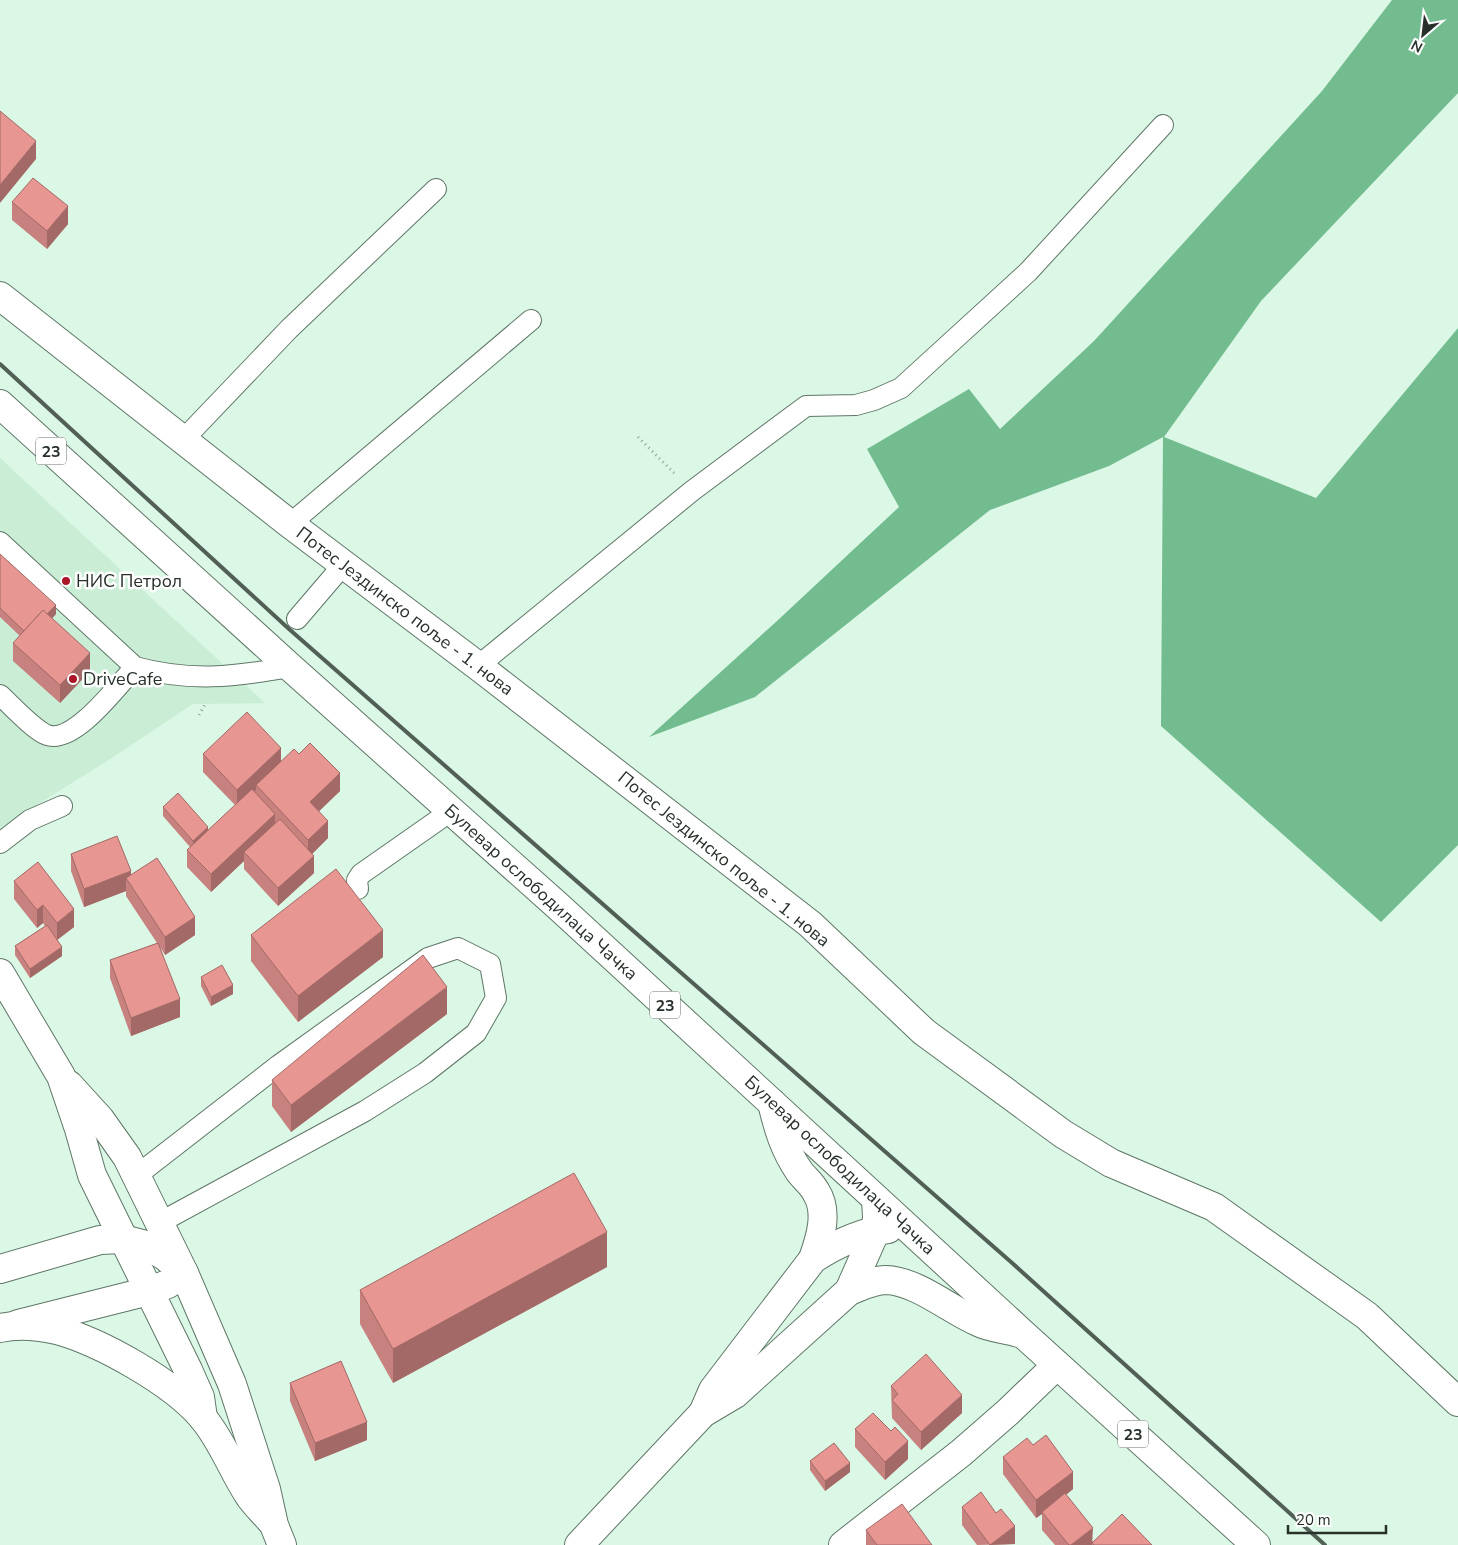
<svg xmlns="http://www.w3.org/2000/svg" width="1458" height="1545" viewBox="0 0 1458 1545" font-family="'Nunito Sans',sans-serif">
<style>
.built{fill:#caedd6}
.forest{fill:#73bc90}
.lines{fill:none;stroke-linecap:round;stroke-linejoin:round}
.service-casing{stroke:#5e7666;stroke-width:22}
.minor-casing{stroke:#5e7666;stroke-width:30}
.tertiary-casing{stroke:#5e7666;stroke-width:30}
.primary-casing{stroke:#5e7666;stroke-width:30}
.path{stroke:#8ea295;stroke-width:3;stroke-dasharray:1 4;stroke-linecap:butt}
.service{stroke:#fff;stroke-width:20}
.minor{stroke:#fff;stroke-width:28}
.tertiary{stroke:#fff;stroke-width:28}
.primary{stroke:#fff;stroke-width:28}
.rail{stroke:#515f56;stroke-width:4}
.wall{fill:#c7817e}
.shaded-wall{fill:#a26966}
.building{fill:#e79692;stroke:#a26966}
.poi-dot{fill:#ab1527;stroke:#fff;stroke-width:2}
.labels{text-anchor:middle;stroke-width:5;stroke-linejoin:round;paint-order:stroke}
.shield{fill:#fff;stroke:#686f6a;stroke-width:1}
.shield-label{font-size:16px;font-weight:bold;fill:#27312a}
.poi-label{font-size:18px;fill:#27312a;stroke:#fff;text-anchor:start}
.street-label{font-size:18px;fill:#27312a;stroke:#fff}
</style>
<rect width="100%" height="100%" fill="#dbf7e5"/>
<polygon class="built" points="0,458 265,703 193,704 118,754 0,828"/>
<polygon class="forest" points="1392,0 1458,0 1458,93 1261,301 1164,437 1316,498 1458,328 1458,845 1381,922 1161,726 1163,437 1109,466 990,510 755,697 649,737 777,621 899,507 867,449 969,389 1000,429 1094,341 1322,91"/>
<g class="lines">
<defs>
<g id="service">
<polyline points="183,440 289,329 436,189"/>
<polyline points="290,524 531,320"/>
<path d="M0,542L135,667C190,682 234,677 290,667"/>
<polyline points="297,619 344,564"/>
<polyline points="478,666 692,491 806,406 856,405 874,400 901,388 1028,272 1163,125"/>
<path d="M0,695C11,705 34,730 47,735C74,745 118,685 135,667"/>
<polyline points="0,843 30,820 62,806"/>
<polyline points="358,889 357,880 361,874 451,811"/>
<polyline points="136,1176 279,1065 428,958 458,948 490,964 496,998 476,1033 425,1073 365,1111 159,1223"/>
</g>
<g id="minor">
<polyline points="0,296 290,524 478,666 810,924 924,1032 1063,1134 1111,1163 1214,1207 1367,1316 1458,1402"/>
<polyline points="0,973 61,1076 79,1129 92,1175 188,1370 200,1397 203,1418"/>
<polyline points="18,1324 149,1291 168,1284 184,1273 127,1157 100,1119 69,1085"/>
<polyline points="843,1545 961,1453 1008,1412 1057,1365"/>
</g>
<g id="tertiary">
<polyline points="0,1269 100,1240 123,1239 146,1245 166,1257 184,1273 232,1384 266,1489 274,1525 282,1545"/>
<path d="M0,1328C17,1324 39,1326 57,1330C101,1342 174,1383 203,1418C223,1442 233,1472 250,1497C256,1505 264,1513 270,1520"/>
<path d="M703,1413L713,1390L813,1259C836,1244 860,1232 888,1229"/>
<polyline points="579,1545 703,1413 735,1394 849,1291 876,1230 877,1217 876,1199"/>
</g>
<g id="primary">
<polyline points="0,404 290,667 559,907 1022,1333 1256,1545"/>
<path d="M772,1103C778,1128 784,1149 799,1171C804,1178 812,1184 816,1192C829,1212 820,1239 813,1259"/>
<path d="M849,1291C860,1287 873,1280 886,1280C917,1281 950,1310 978,1322C990,1328 1006,1329 1019,1333"/>
</g>
</defs>
<use href="#service" class="service-casing"/>
<use href="#minor" class="minor-casing"/>
<use href="#tertiary" class="tertiary-casing"/>
<use href="#primary" class="primary-casing"/>
<g class="path">
<polyline points="638,437 674,473"/>
<polyline points="199,715 206,703"/>
</g>
<use href="#service" class="service"/>
<use href="#minor" class="minor"/>
<use href="#tertiary" class="tertiary"/>
<use href="#primary" class="primary"/>
<polyline class="rail" points="0,364 289,629 1011,1262 1325,1545"/>
</g>
<g class="wall">
<polygon points="12,202 68,224 47,249 12,220"/>
<polygon points="0,554 56,614 52,618 90,671 60,703 13,661 13,643 20,636 0,617"/>
<polygon points="203,754 281,761 340,791 319,811 328,838 312,854 314,873 278,906 244,869 244,861 211,892 187,867 187,850 190,847 163,816 163,807 208,830 235,805 203,772"/>
<polygon points="71,854 131,875 195,935 165,955 160,947 180,1017 131,1036 110,978 110,960 157,943 126,896 126,891 84,907 71,871"/>
<polygon points="14,881 74,927 57,940 62,956 30,978 15,955 15,946 45,926 43,923 37,928 14,899"/>
<polygon points="251,935 383,957 298,1022 251,961"/>
<polygon points="201,977 233,994 211,1006 201,986"/>
<polygon points="447,1014 291,1132 272,1106 272,1080"/>
<polygon points="607,1267 393,1383 360,1324 360,1290"/>
<polygon points="290,1383 367,1440 315,1461 290,1401"/>
<polygon points="891,1386 962,1413 921,1450 892,1418"/>
<polygon points="855,1429 908,1459 885,1480 855,1447"/>
<polygon points="1033,1445 1073,1489 1066,1495 1093,1542 1152,1545 1055,1545 1042,1530 1042,1514 1036,1518 1003,1474 1003,1457"/>
<polygon points="810,1461 850,1472 825,1491 810,1470"/>
<polygon points="962,1507 1015,1544 977,1545 962,1525"/>
<polygon points="866,1530 932,1545 866,1545"/>
</g>
<g class="shaded-wall">
<polygon points="36,141 36,159 0,203 0,185"/>
<polygon points="68,206 68,224 47,249 47,231"/>
<polygon points="56,605 56,614 29,644 29,635"/>
<polygon points="90,653 90,671 60,703 60,685"/>
<polygon points="281,748 281,766 256,785 256,790 237,808 237,790"/>
<polygon points="340,773 340,791 310,820 310,802"/>
<polygon points="275,814 275,832 244,852 244,861 211,892 211,874"/>
<polygon points="328,821 328,838 308,858 308,840"/>
<polygon points="208,827 208,836 193,850 193,841"/>
<polygon points="314,856 314,873 278,906 278,888"/>
<polygon points="131,871 131,885 126,878 126,891 84,907 84,889"/>
<polygon points="43,905 43,923 37,928 37,910"/>
<polygon points="74,909 74,927 57,940 57,923"/>
<polygon points="195,917 195,935 165,955 165,937"/>
<polygon points="383,930 383,957 298,1022 298,996"/>
<polygon points="62,947 62,956 30,978 30,969"/>
<polygon points="233,985 233,994 211,1006 211,997"/>
<polygon points="447,987 447,1014 291,1132 291,1105"/>
<polygon points="180,999 180,1017 131,1036 131,1018"/>
<polygon points="607,1232 607,1267 393,1383 393,1349"/>
<polygon points="962,1395 962,1413 921,1450 921,1432"/>
<polygon points="367,1422 367,1440 315,1461 315,1443"/>
<polygon points="908,1441 908,1459 885,1480 885,1462"/>
<polygon points="850,1463 850,1472 825,1491 825,1481"/>
<polygon points="1073,1472 1073,1489 1043,1513 1042,1512 1042,1514 1036,1518 1036,1500"/>
<polygon points="1015,1526 1015,1544 990,1545"/>
<polygon points="1093,1528 1092,1545 1071,1545"/>
</g>
<g class="building">
<polygon points="0,111 36,141 0,185"/>
<polygon points="33,178 68,206 47,231 12,202"/>
<polygon points="0,554 56,605 47,614 43,610 24,631 0,608"/>
<polygon points="43,610 90,653 60,685 13,643"/>
<polygon points="247,712 281,748 237,790 203,754"/>
<polygon points="310,743 340,773 310,802 328,821 308,840 256,785 294,749 299,754"/>
<polygon points="252,789 275,814 211,874 187,850"/>
<polygon points="178,793 208,827 193,841 163,807"/>
<polygon points="280,819 314,856 278,888 244,852"/>
<polygon points="117,836 131,871 84,889 71,854"/>
<polygon points="157,858 195,917 165,937 126,878"/>
<polygon points="38,862 74,909 57,923 43,905 37,910 14,881"/>
<polygon points="336,869 383,930 298,996 251,935"/>
<polygon points="47,925 62,947 30,969 15,946"/>
<polygon points="158,943 180,999 131,1018 110,960"/>
<polygon points="423,955 447,987 291,1105 272,1080"/>
<polygon points="222,965 233,985 211,997 201,977"/>
<polygon points="574,1173 607,1232 393,1349 360,1290"/>
<polygon points="926,1354 962,1395 921,1432 892,1400 898,1394 891,1386"/>
<polygon points="341,1361 367,1422 315,1443 290,1383"/>
<polygon points="873,1413 891,1431 895,1427 908,1441 885,1462 855,1429"/>
<polygon points="1046,1435 1073,1472 1036,1500 1003,1457 1027,1438 1033,1445"/>
<polygon points="834,1443 850,1463 825,1481 810,1461"/>
<polygon points="981,1492 996,1513 1001,1509 1015,1526 990,1545 962,1507"/>
<polygon points="1065,1493 1093,1528 1071,1545 1069,1545 1042,1512"/>
<polygon points="902,1504 932,1545 877,1545 866,1530"/>
<polygon points="1122,1514 1152,1545 1094,1545 1092,1543"/>
</g>
<g class="poi-dot">
<circle cx="66" cy="581" r="5"/>
<circle cx="73" cy="679" r="5"/>
</g>
<g class="labels">
<g class="shield">
<rect x="36" y="437.5" width="30" height="27" rx="4"/>
<rect x="650" y="991.5" width="30" height="27" rx="4"/>
<rect x="1118" y="1420.5" width="30" height="27" rx="4"/>
</g>
<g class="shield-label">
<text x="51" y="457">23</text>
<text x="665" y="1011">23</text>
<text x="1133" y="1440">23</text>
</g>
<g class="poi-label">
<text x="76" y="587">НИС Петрол</text>
<text x="83" y="685">DriveCafe</text>
</g>
<g class="street-label">
<text transform="translate(405 611) rotate(37)" y="6">Потес Јездинско поље - 1. нова</text>
<text transform="translate(724 859) rotate(39)" y="6">Потес Јездинско поље - 1. нова</text>
<text transform="translate(541 892) rotate(42)" y="6">Булевар ослободилаца Чачка</text>
<text transform="translate(840 1165) rotate(43)" y="6">Булевар ослободилаца Чачка</text>
</g>
</g>
<g transform="translate(1423 35) rotate(208)" stroke="#ffffff" stroke-width="4" paint-order="stroke">
<path d="M0-4L9 19L0 12L-9 19Z" fill="#27312a"/>
<text y="-8" font-size="14" font-weight="bold" text-anchor="middle" fill="#27312a">N</text>
</g>
<path d="M1288 1525v8h98v-8" fill="none" stroke="#27312a" stroke-width="2.5"/>
<text x="1296" y="1525" font-size="15" fill="#27312a" stroke="#ffffff" stroke-width="4" paint-order="stroke">20 m</text>
</svg>
